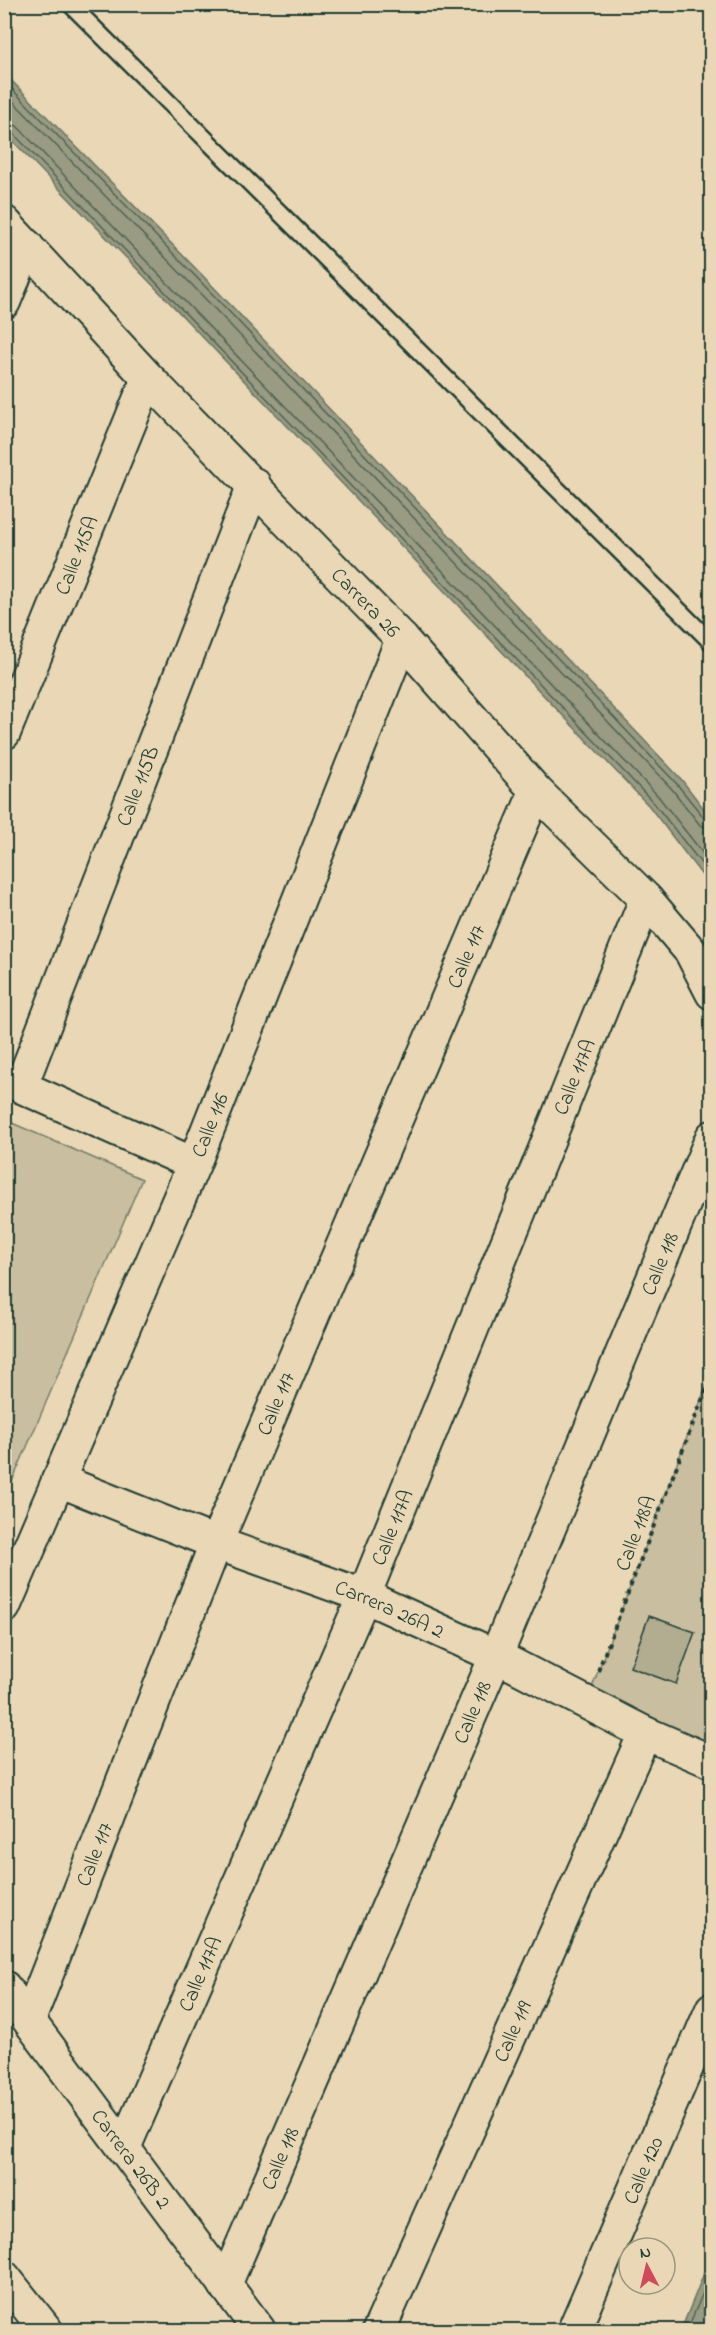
<svg xmlns="http://www.w3.org/2000/svg" width="716" height="2335" viewBox="0 0 716 2335" font-family="'Indie Flower',sans-serif">
<style>
.green{fill:#c9bea0;stroke:#747e6a;stroke-width:1.5}
.water{fill:#999b82;stroke:#687563;stroke-width:1.5}
.lines{fill:none;stroke-linecap:round;stroke-linejoin:round}
.shore{stroke:#506353;stroke-width:1.5}
.building{fill:#b2ac91;stroke:#1f3d34;stroke-width:1.5}
.lane-casing{stroke:#1f3d34;stroke-width:20}
.street-casing{stroke:#1f3d34;stroke-width:36}
.path{stroke:#1f3d34;stroke-width:4;stroke-dasharray:4.5 4.5;stroke-linecap:butt}
.lane{stroke:#ead7b5;stroke-width:15}
.street{stroke:#ead7b5;stroke-width:32}
.labels{text-anchor:middle;stroke-width:5;stroke-linejoin:round;paint-order:stroke}
.street-label{font-size:21px;fill:#1f3d34;stroke:#ead7b5}
</style>
<rect width="100%" height="100%" fill="#ead7b5"/>
<filter id="ink" filterUnits="userSpaceOnUse"><feTurbulence type="fractalNoise" baseFrequency=".0167" numOctaves="2"/><feDisplacementMap in="SourceGraphic" scale="12" xChannelSelector="R" yChannelSelector="G"/><feConvolveMatrix kernelMatrix="1 2 1 2 8 2 1 2 1" color-interpolation-filters="sRGB"/></filter>
<g filter="url(#ink)">
<g class="green">
<polygon points="5,1120 142,1179 5,1498"/>
<polygon points="711,1374 711,1762 586,1703"/>
</g>
<g class="water">
<polygon points="4,73 204,277 681,779 711,818 711,887 649,806 173,306 5,133"/>
<polygon points="711,2256 711,2330 681,2330"/>
</g>
<g class="lines">
<g class="shore">
<polyline points="4,81 200,281 676,783 705,819 712,821"/>
<polyline points="4,92 194,287 671,788 700,825 712,829"/>
<polyline points="4,121 17,126 658,796 712,865"/>
<polyline points="4,129 11,131 653,802 712,877"/>
<polyline points="687,2330 712,2272"/>
</g>
</g>
<polygon class="building" points="649,1616 695,1632 676,1684 630,1667"/>
<g class="lines">
<defs>
<polyline id="lane" points="70,4 712,643"/>
<g id="street">
<path id="s1" d="M4,222L148,378L402,639L536,791L646,899L691,952L712,993"/>
<polyline points="4,302 27,246"/>
<path id="s2" d="M4,733L148,378"/>
<polyline points="4,1079 194,1164"/>
<path id="s3" d="M21,1086L254,484"/>
<path id="s4" d="M58,1480L216,1543L364,1596L496,1656L645,1733L712,1762"/>
<path id="s5" d="M4,1607L194,1164L402,639"/>
<path id="s6" d="M4,1987L259,2330"/>
<path id="s7" d="M29,2020L216,1543L536,791"/>
<path id="s8" d="M124,2148L364,1596L646,899"/>
<polyline points="4,2277 46,2330"/>
<path id="s9" d="M225,2285L496,1656L712,1137"/>
<path id="s10" d="M379,2330L645,1733"/>
<path id="s11" d="M574,2330L712,2009"/>
</g>
</defs>
<use href="#lane" class="lane-casing"/>
<use href="#street" class="street-casing"/>
<polyline class="path" points="598,1671 712,1374"/>
<use href="#lane" class="lane"/>
<use href="#street" class="street"/>
</g>
</g>
<g class="labels">
<g class="street-label">
<text dy="7" stroke="none"><textPath href="#s2" startOffset="192">Calle 115A</textPath></text>
<text dy="7" stroke="none"><textPath href="#s1" startOffset="525">Carrera 26</textPath></text>
<text dy="7" stroke="none"><textPath href="#s3" startOffset="322">Calle 115B</textPath></text>
<text dy="7" stroke="none"><textPath href="#s7" startOffset="1150">Calle 117</textPath></text>
<text dy="7" stroke="none"><textPath href="#s8" startOffset="1162">Calle 117A</textPath></text>
<text dy="7" stroke="none"><textPath href="#s5" startOffset="524">Calle 116</textPath></text>
<text dy="7" stroke="none"><textPath href="#s9" startOffset="1110">Calle 118</textPath></text>
<text dy="7" stroke="none"><textPath href="#s7" startOffset="664">Calle 117</textPath></text>
<text dy="7" stroke="none"><textPath href="#s8" startOffset="676">Calle 117A</textPath></text>
<text transform="translate(635 1533) rotate(-69)" y="7">Calle 118A</text>
<text dy="7" stroke="none"><textPath href="#s4" startOffset="356">Carrera 26A 2</textPath></text>
<text dy="7" stroke="none"><textPath href="#s9" startOffset="624">Calle 118</textPath></text>
<text dy="7" stroke="none"><textPath href="#s7" startOffset="178">Calle 117</textPath></text>
<text dy="7" stroke="none"><textPath href="#s8" startOffset="190">Calle 117A</textPath></text>
<text dy="7" stroke="none"><textPath href="#s10" startOffset="327">Calle 119</textPath></text>
<text dy="7" stroke="none"><textPath href="#s6" startOffset="214">Carrera 26B 2</textPath></text>
<text dy="7" stroke="none"><textPath href="#s9" startOffset="138">Calle 118</textPath></text>
<text dy="7" stroke="none"><textPath href="#s11" startOffset="174">Calle 120</textPath></text>
</g>
</g>
<rect width="716" height="2335" fill="none" stroke="#ead7b5" stroke-width="24"/>
<rect x="12" y="12" width="692" height="2311" fill="none" stroke="#1f3d34" stroke-width="2" filter="url(#ink)"/>
<g transform="translate(647 2266) rotate(353)"><circle r="28" fill="#ead7b5" stroke="#999981" stroke-width="1.5"/>
<path d="M0-4.5L10 22L0 15L-10 22Z" fill="#d1495b"/>
<text y="-9" font-size="16" font-weight="bold" text-anchor="middle" fill="#1f3d34">N</text>
</g>
</svg>
